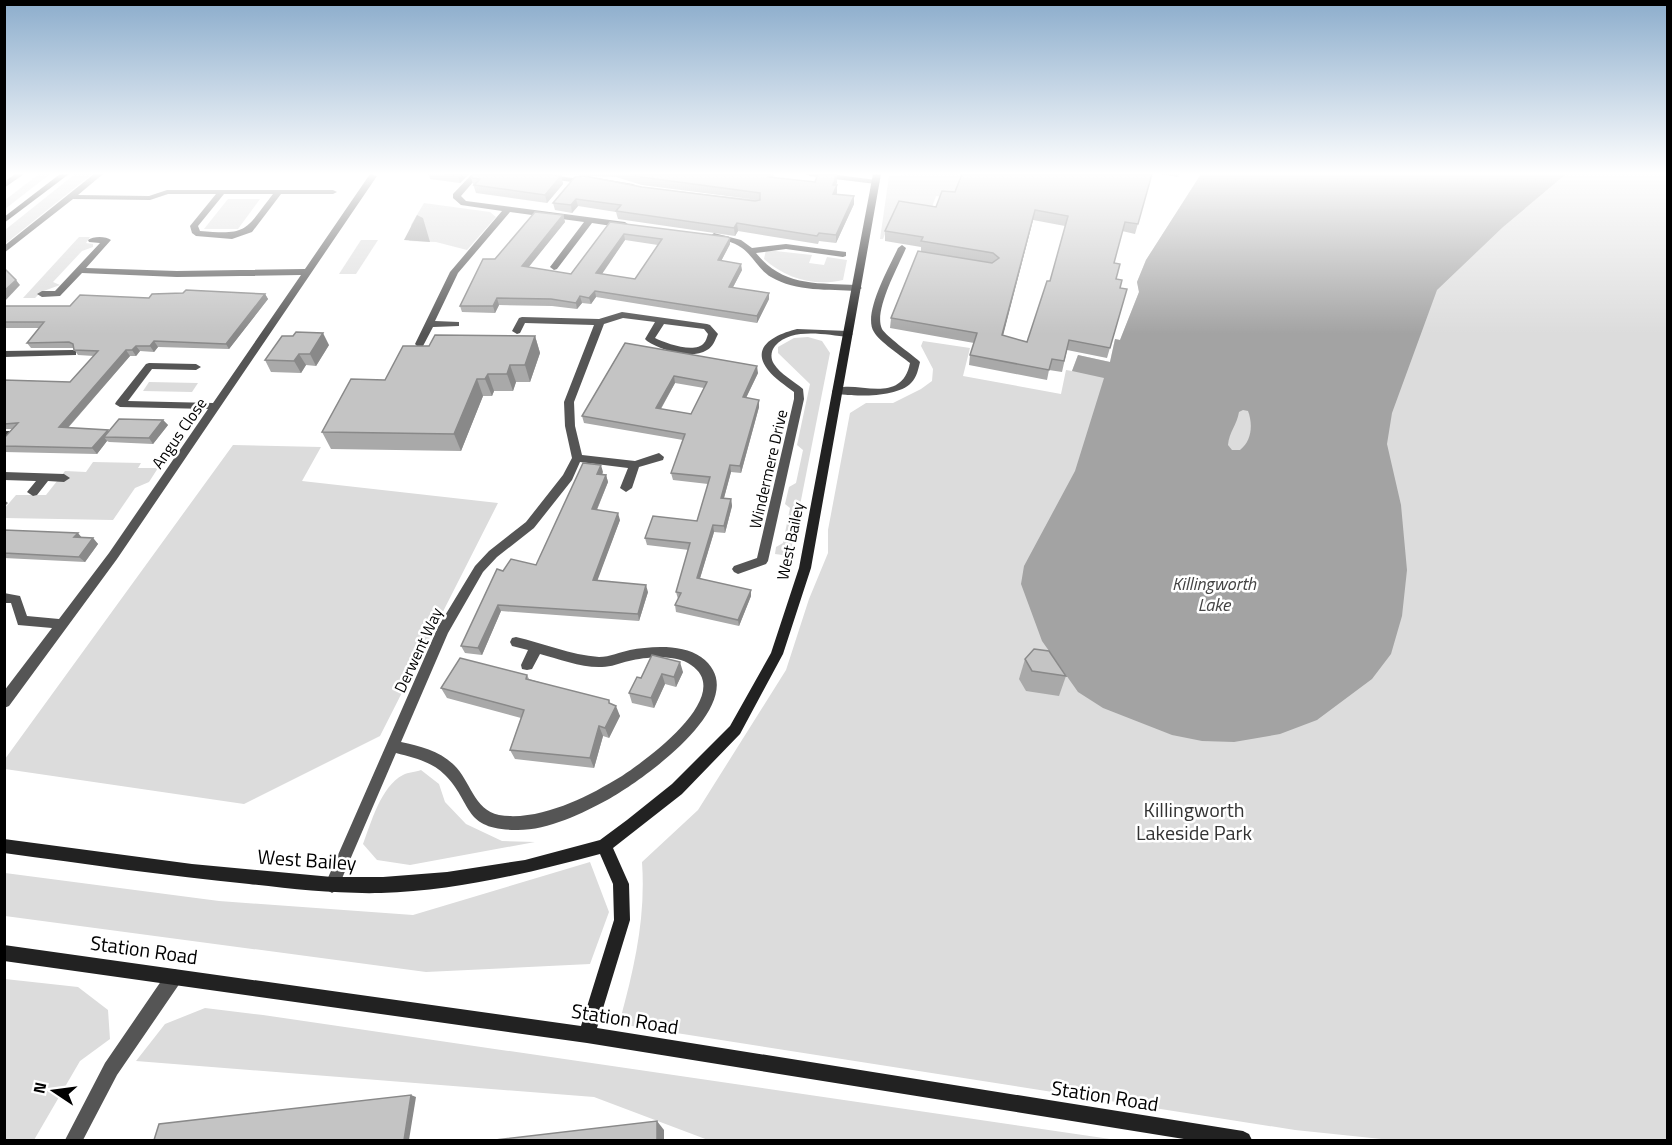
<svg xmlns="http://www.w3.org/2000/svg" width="1672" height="1145" viewBox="0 0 1672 1145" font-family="'Titillium Web',sans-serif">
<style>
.green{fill:#dcdcdc}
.water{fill:#a3a3a3;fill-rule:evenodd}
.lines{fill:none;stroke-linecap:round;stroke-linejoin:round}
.street{fill:#555;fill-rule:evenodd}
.secondary{fill:#222;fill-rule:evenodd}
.wall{fill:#a9a9a9;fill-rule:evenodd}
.shaded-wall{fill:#898989}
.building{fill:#c4c4c4;stroke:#898989;stroke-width:1.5;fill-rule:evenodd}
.labels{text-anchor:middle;stroke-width:5;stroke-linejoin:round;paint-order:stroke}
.street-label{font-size:16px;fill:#000;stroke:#fff}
.water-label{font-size:18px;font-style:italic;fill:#444;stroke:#fff}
.near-park-label{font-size:20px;fill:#333;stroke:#fff}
.near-street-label{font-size:20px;fill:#000;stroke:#fff}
</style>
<rect width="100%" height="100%" fill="#fff"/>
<g class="green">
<polygon points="39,174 50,174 5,209 5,200"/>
<polygon points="75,174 92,174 5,244 5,230"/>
<polygon points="910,174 957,174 999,181 992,204 936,196 930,213 895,209 883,239 880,239 889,176"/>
<path d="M1201,174H1667V1140H1391L1295,1130L619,1024C634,969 646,919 642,862L698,810L786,670L809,599L828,553V530L850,413L866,403H893L921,389L932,381L933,369L921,346L923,341L970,348L963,376L1061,394L1066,370L1072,371L1078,355L1110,362L1115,339L1120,340L1139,292L1137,282L1146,260Z"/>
<polygon points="228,199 260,199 238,229 204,229"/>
<polygon points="424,203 490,212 496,217 467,250 436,242 409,241 413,229 411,225"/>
<polygon points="79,237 90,237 86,243 93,244 93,247 82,251 53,282 60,285 41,292 35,298 23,298"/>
<polygon points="361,240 378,240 356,274 339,274"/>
<path d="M766,250L812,255L809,263L824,265L827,257L847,260L843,280C814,287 785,278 764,259Z"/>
<polygon points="808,337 822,341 830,353 790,556 775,554 776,547 783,543 790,508 785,504 789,487 796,483 803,450 797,445 810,384 778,353 778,347 794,338"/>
<polygon points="149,382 198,383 192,392 143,391"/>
<polygon points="233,445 321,447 302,481 498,503 380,736 244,804 5,769 5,759"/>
<polygon points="93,462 141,463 138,468 158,468 149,482 135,488 113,520 5,518 4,509 16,495 46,495 65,471 86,472"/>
<path d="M421,770L439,784L445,802L466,824L502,841L535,842L410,865L377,860L363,844C371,823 381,786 403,775C408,772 416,772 421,770Z"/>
<polygon points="590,862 609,912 590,964 426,972 5,916 5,873 219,901 413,915"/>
<polygon points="5,979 78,987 108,1010 110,1039 80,1061 34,1140 5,1140"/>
<polygon points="205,1008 263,1015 1117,1140 708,1140 594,1097 136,1061 165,1024"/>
</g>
<g class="water">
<path d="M1201,174H1566L1503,227L1437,290L1392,413L1387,444L1401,505L1407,570L1402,616L1391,654L1372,679L1317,720L1280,734L1234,742L1202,741L1172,735L1103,708L1078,692L1042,641L1021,584L1024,566L1075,471L1104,378L1072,371L1078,355L1110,362L1115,339L1120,340L1139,292L1137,282L1146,260ZM1243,410L1248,411C1253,424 1252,441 1240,450H1232L1228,445C1229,432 1237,425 1239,412Z"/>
<polygon points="417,215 423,218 430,242 404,240"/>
</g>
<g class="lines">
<g class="street">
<polygon points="15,174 24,174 4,188 4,182"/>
<path d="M94,174H103L78,195L149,196L167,190H333L337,192L333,194H281L252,232L232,239L196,236L192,233L190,226L216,194H168L150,200L73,199L4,253V246ZM224,194H273C244,231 249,235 200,231L198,226Z"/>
<path d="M370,174L377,176L117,559L9,706L4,708V691L52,628L18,625L11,603H4V593L20,596L27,616L59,619L109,553L208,409L120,407L115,404L116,402L146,364L149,363L196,364L201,367L196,370L152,369L128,401L213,403L301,275L177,277L82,273L60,296L42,297L37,294L42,291H55L100,243L89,242L88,240C93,236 106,236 111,240L86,268L177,271L305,269Z"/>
<polygon points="472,174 480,174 461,196 466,201 625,222 629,225 625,228 592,223 557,269 554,270 550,267 584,222 510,212 458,273 435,321 459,322 459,326 433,327 423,346 417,346 415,344 450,272 502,211 461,205 453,198 453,194"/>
<polygon points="518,174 542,174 573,178 586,176 633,184 637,186 633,188 586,180 573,182 522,176"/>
<polygon points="806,174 830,174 876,180 880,182 876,184 810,176"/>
<path d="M714,233L741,240L752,248L786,244L846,252V256L843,257L786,249L756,253C783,287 817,283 857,285L862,288L857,291C829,289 796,292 771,277C758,269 753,256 742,248C733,241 721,240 711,238L710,236Z"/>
<path d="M902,245L906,248C899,265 873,311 882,329C886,336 911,354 918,360L920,362C918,370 917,377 911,383C897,398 852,397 833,393L832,391C850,376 901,409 910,363C900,355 880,342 874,332C862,314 890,266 898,248Z"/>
<path d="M622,312L707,324L710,325L718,334C715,340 713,347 707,350C691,360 661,350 647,341L645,339L655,322L623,318L604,324L574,402L575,426L582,455L635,461L659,453L664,457L663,460L639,467L632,488L626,492L620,488L628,468L580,462L572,480L534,528L497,557L483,572L448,633L401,742C420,746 440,751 454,765C470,780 474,810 499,815C522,819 548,812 570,803C588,796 605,786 622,776C646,760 736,695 691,665C676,654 646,657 629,661C620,663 611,667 602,667C582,668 559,659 540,654L532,669L527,670L522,669L521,665L528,650L512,646L510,642L512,638L516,637C543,643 571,655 599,657C610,657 620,652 630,650C651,646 683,644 701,657C759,699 641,781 609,799C581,814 547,831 515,830C462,829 473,803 445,775C431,761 414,758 396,753L337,890L332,893L327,890L324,885L327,880L438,627L475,566L489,551L526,522L563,475L572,458L565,426L564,402L594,325L525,323L520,333L517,334L512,331L519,318L522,317L599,319ZM664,324L704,329L708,334C707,337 706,341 704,343C695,354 665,343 655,338Z"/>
<path d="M797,329L848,331L853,334L848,337C826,335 792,327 775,346C771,351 770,358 774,364C780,374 794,381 803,389L804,399L768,561L766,564L738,574L734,572L732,569L734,566L757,558L794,399V392C785,385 775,379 768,370C749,346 777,334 797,329Z"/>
<polygon points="73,350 76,351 76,355 4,357 4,351"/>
<polygon points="4,431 10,431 11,434 4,438"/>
<polygon points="4,472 64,474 70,478 64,482 48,481 37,495 33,496 27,492 36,481 4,480"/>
<polygon points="174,969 180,971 182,977 180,983 117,1075 83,1140 65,1140 105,1063 168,971"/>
</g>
<g class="secondary">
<polygon points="60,174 69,174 4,223 4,217"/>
<path d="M873,174H881L811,568L783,654L740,734L682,794L613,848L629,884L630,920L597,1028L1243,1131L1249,1134L1252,1140H1190L587,1043L4,961V945L581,1026L614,920L613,884L600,854C529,873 455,891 381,893C336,894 293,889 249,884C167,876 86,864 4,853V839L192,864L332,877H383L447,872L525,860L600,840L627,820L672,784L730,726L771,653L799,568Z"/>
</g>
</g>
<g class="wall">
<polygon points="428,174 469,174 460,183 430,179"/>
<polygon points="551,174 774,174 773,177 815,182 837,182 836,185 836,194 854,196 854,204 836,243 819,241 818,244 738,231 735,236 618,219 616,212 578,206 572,213 555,210 553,203 642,187 758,200 642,185 616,177"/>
<path d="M1152,174L1135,234L1122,231L1114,263L1116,279L1120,288L1127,289L1107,358L1067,350L1062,372L1049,370L1047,380L969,365L970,355L974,343L890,328L891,318L921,251V247L885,241V231L936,207L955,192ZM1033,220L1065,226L1050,281L1027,342L1003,336Z"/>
<polygon points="1161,174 1179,174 1178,177"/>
<polygon points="561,176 563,184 547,203 476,193 471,178"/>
<path d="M563,215L565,222L528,267L571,274L610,222L730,244L721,261L742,270L733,287L769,299L757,323L596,297L591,304L582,303L577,309L552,306L499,305L495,313L462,312L460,306L495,259ZM625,240L658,245L635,279L601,274Z"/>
<polygon points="265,294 268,299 229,349 158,347 154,352 140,351 136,356 130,356 68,428 109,431 163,420 168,425 153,444 109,442 107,441 97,454 4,452 4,438 12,429 4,429 4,380 70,382 94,356 78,355 73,348 31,348 27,343 39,328 4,328 4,306 70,306 149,298"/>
<polygon points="535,336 540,353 530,382 516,382 513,391 494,391 492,396 483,396 461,451 331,449 322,432 385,380 429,346"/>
<path d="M625,343L758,373L746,398L759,407L741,473L731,472L724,498L731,499L732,506L725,533L714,532L700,578L751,596L739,626L676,612L675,605L678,599L676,592L689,550L647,545L645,538L697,521L708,484L673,480L671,473L683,440L584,423L582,416ZM675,383L704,388L691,414L661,409Z"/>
<polygon points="329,345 316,366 306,365 301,373 271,372 265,360"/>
<polygon points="603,472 602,475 606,475 608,482 597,510 620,520 597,580 648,592 639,621 501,611 482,655 465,653 461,646 503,571 536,565"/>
<polygon points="4,530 93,538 98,544 85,562 4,558"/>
<polygon points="652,655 683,672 676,687 665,684 654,708 632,703 629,693 641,678"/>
<polygon points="1025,659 1066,676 1059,696 1026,691 1019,679"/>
<polygon points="527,675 529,679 610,703 620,716 609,738 603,736 594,768 515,759 510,750 521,718 447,698 441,688"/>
</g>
<g class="shaded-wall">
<polygon points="459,174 469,174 460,183 458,176"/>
<polygon points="837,174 837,182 834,192 837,185 837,193 833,201 833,185"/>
<polygon points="561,176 563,184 547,203 545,195"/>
<polygon points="854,196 854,204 836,243 836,235"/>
<polygon points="576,199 578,206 572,213 571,205"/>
<polygon points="1035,210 1033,220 1000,346 1002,335"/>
<polygon points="563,215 565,222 524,273 522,266"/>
<polygon points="737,223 738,231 735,236 734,228"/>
<polygon points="624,234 625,240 598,280 596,273"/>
<polygon points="730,238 730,244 718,267 718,260"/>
<polygon points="741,264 742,270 730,293 729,287"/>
<polygon points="16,280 20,285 4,302 4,291"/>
<polygon points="595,291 596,297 591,304 589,298"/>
<polygon points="769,293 769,299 757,323 757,316"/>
<polygon points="265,294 268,299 229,349 226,344"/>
<polygon points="580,296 582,303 577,309 576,303"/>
<polygon points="497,298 499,305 495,313 493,306"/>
<polygon points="323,333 329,345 316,366 310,354"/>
<polygon points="535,336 540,353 530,382 525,365"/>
<polygon points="154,341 158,347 154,352 150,346"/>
<polygon points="136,346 140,351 136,356 132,350"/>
<polygon points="126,350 130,356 63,433 59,427"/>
<polygon points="299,354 306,365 301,373 294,361"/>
<polygon points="510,365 516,382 513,391 507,374"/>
<polygon points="757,366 758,373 743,404 743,397"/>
<polygon points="488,374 494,391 492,396 485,379"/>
<polygon points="674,376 675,383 657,415 656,408"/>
<polygon points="477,379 483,396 461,451 454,434"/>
<polygon points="759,400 759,407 741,473 740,466"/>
<polygon points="163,420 168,425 153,444 149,438"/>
<polygon points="108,430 112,435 104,437 107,441 97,454 92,448"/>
<polygon points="601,465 603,472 599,481 597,474"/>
<polygon points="730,465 731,472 722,505 721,498"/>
<polygon points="606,475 608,482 594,516 592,509"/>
<polygon points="731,499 732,506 725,533 724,526"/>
<polygon points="4,500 8,503 4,507"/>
<polygon points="618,513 620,520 595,587 593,580"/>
<polygon points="713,525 714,532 698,585 697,578"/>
<polygon points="78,533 83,539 74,537"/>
<polygon points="93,538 98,544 85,562 79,557"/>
<polygon points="646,585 648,592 639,621 638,614"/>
<polygon points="751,590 751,596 739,626 738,620"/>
<polygon points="498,605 501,611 482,655 478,648"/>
<polygon points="680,662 683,672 676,687 674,677"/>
<polygon points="662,674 665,684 654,708 651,698"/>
<polygon points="616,706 620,716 609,738 605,728"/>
<polygon points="599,726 603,736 594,768 590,758"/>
<polygon points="411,1095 416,1097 409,1140 404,1140"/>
<polygon points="657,1121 664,1130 664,1140 657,1140"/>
</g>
<g class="building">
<polygon points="445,174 459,174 458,176"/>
<polygon points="474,174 545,174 561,176 545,195 474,185 480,179 471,178"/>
<polygon points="631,174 770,174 768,177 815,182 818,174 837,174 833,185 837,185 833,194 854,196 836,235 819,233 817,236 737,223 734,228 616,211 621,205 576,199 571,205 553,203 575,177 584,176 642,187 755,201 760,200 760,193 641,177"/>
<path d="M962,174H1152L1138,224L1125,222L1114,263L1120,264L1116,279L1122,280L1120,288L1127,289L1110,348L1069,340L1064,361L1052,359L1049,370L970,355L977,333L891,318L918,251L992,263L999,258L993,253L921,241L923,237L885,231L899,201L936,207L942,191L955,192ZM1035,210L1068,216L1050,281H1047L1027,342L1002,335Z"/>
<path d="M535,212L563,215L522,266L571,274L610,222L728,237L730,238L718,260L741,264L729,287L769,293L757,316L595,291L589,298L580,296L576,303L551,299L497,298L493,306H460L483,259H495ZM624,234L662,239L635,279L596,273Z"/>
<polygon points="5,269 16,280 4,291 4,270"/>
<polygon points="186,290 265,294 226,344 154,341 150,346 136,346 132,350 126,350 59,427 108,430 92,448 4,446 4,438 18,423 4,424 4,380 70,382 98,351 74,350 73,344 69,342 27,343 44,322 4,322 4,306 70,306 80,295 149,298 152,294 183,293"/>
<polygon points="296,332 323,333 310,354 299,354 294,361 265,360 282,336 293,336"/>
<polygon points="435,335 535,336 525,365 510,365 507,374 488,374 485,379 477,379 454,434 322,432 351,379 385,380 403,346 429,346"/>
<path d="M625,343L757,366L743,397L759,400L740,466L730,465L721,498L731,499L724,526L713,525L697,578L751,590L738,620L675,605L681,593L676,592L690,543L645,538L653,516L697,521L710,477L671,473L685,434L582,416ZM674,376L707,382L691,414L656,408Z"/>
<polygon points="119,419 163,420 149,438 104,437"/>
<polygon points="583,463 601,465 597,474 606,475 592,509 618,513 593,580 646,585 638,614 498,605 478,648 461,646 497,569 503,571 511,559 536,565"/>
<polygon points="4,530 78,533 74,537 93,538 79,557 4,553"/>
<polygon points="1034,649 1049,651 1066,676 1032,671 1025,659"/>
<polygon points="652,655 680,662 674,677 662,674 651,698 629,693 637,677 641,678"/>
<polygon points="460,658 527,675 526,679 609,700 609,703 616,706 605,728 599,726 590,758 510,750 524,710 441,688"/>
<polygon points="411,1095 404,1140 154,1140 159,1124"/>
<polygon points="657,1121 657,1140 495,1140"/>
</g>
<linearGradient id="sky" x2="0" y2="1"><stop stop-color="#8cadcc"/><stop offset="0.52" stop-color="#fff"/><stop offset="1" stop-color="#fff" stop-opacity="0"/></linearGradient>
<rect width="1672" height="334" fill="url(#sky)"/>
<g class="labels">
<g class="street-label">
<text transform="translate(179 433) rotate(-55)" y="6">Angus Close</text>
<text transform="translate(768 469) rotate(-77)" y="6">Windermere Drive</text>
<text transform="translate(790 541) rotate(-78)" y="6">West Bailey</text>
<text transform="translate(418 650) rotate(-65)" y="6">Derwent Way</text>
</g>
<g class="water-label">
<text x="1214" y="590">Killingworth<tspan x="1214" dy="21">Lake</tspan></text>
</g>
<g class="near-park-label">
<text x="1194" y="817">Killingworth<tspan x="1194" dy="23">Lakeside Park</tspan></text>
</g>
<g class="near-street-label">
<text transform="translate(307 860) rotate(4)" y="7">West Bailey</text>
<text transform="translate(144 950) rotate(8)" y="7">Station Road</text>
<text transform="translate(625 1019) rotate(9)" y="7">Station Road</text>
<text transform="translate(1105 1096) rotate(9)" y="7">Station Road</text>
</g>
</g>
<rect width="1672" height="1145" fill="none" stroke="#000000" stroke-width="12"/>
<g transform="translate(54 1091) rotate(283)" stroke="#ffffff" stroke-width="4.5" paint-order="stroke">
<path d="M0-4.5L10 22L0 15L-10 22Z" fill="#000000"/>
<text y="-9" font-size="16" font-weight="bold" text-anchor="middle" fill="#000000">N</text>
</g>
</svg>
